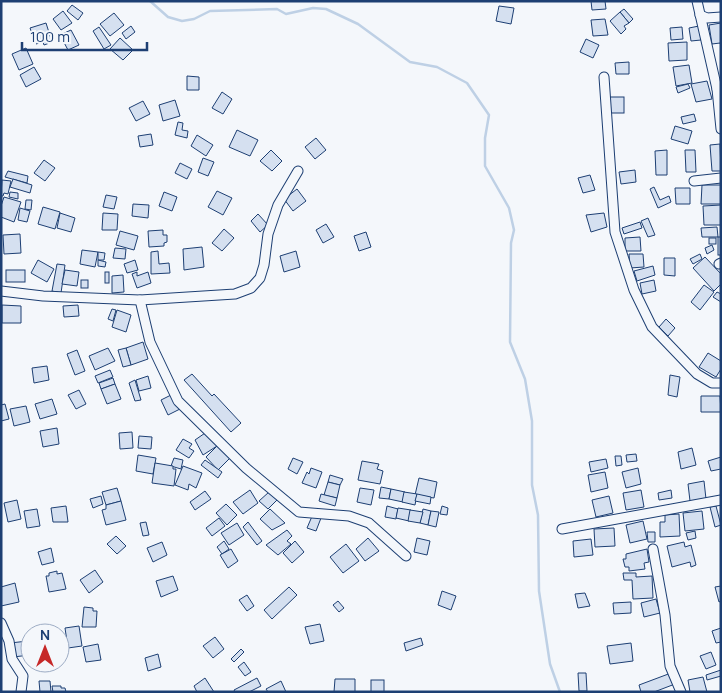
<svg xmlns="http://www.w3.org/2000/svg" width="722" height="693" viewBox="0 0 722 693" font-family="Manrope,sans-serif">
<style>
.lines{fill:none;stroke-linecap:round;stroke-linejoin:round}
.stream{stroke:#bed0e5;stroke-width:2.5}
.building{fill:#d5e0f0;stroke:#1d3f73}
.minor-casing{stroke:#1d3f73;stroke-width:11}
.minor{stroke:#f4f7fb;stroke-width:9}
</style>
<rect width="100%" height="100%" fill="#f4f7fb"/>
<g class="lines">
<polyline class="stream" points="150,1 168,17 182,21 194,19 210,11 277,9 286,14 313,8 326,9 358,24 410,62 437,67 467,83 489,115 485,138 485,166 509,208 514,230 511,243 510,342 525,379 532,421 532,485 538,515 539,591 550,664 560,692"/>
</g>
<g class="building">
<polygon points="591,1 605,1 606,9 592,10"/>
<polygon points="72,5 83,13 78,20 67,11"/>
<polygon points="499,6 514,8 511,24 496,21"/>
<polygon points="624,9 633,19 629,23 620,12"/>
<polygon points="63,11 72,23 61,30 53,19"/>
<polygon points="620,12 629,23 624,26 626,29 621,34 610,21"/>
<polygon points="114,13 124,25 110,36 100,24"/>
<polygon points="605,19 608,35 593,36 591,20"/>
<polygon points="46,23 52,42 44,45 43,42 36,44 30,28"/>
<polygon points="721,23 721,46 720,43 712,44 709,25"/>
<polygon points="131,26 135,32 126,39 122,33"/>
<polygon points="699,26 701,40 691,41 689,28"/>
<polygon points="99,27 111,45 104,49 93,31"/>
<polygon points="682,27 683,39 671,40 670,28"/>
<polygon points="71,30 79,45 68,50 60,35"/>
<polygon points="120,38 133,50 123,60 110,49"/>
<polygon points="586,39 599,45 593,58 580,52"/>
<polygon points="687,42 687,60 669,61 668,43"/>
<polygon points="26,48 33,64 19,70 12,54"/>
<polygon points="629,62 629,74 616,74 615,63"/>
<polygon points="689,65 692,83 676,86 673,67"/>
<polygon points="34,67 41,79 26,87 20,75"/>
<polygon points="187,76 199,77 199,90 187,90"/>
<polygon points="707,81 712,99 696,102 691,84"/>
<polygon points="688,84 690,88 678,93 676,87"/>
<polygon points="222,92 232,99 223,114 212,108"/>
<rect x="609" y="97" width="15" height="16"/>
<polygon points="175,100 180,116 163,121 159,105"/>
<polygon points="143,101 150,114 136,121 129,108"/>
<polygon points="694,114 696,121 683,124 681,117"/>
<polygon points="178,122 183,123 182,130 188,131 187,138 175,135"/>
<polygon points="675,126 692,131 688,144 671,139"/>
<polygon points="237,130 258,140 250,156 229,147"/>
<polygon points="151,134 153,145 140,147 138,136"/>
<polygon points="197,135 213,145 206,156 191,146"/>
<polygon points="316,138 326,150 315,159 305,147"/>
<polygon points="720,144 721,171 712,171 710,145"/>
<polygon points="271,150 282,161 272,171 260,161"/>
<polygon points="667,150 667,175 656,175 655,151"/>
<polygon points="685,150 695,150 696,172 686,172"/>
<polygon points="203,158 214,162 208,176 198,172"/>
<polygon points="44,160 55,168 45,181 34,173"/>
<polygon points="180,163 192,169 187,179 175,173"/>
<polygon points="635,170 636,182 621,184 619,172"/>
<polygon points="8,171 28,176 27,183 5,177"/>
<polygon points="590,175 595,190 583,193 578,178"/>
<polygon points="13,179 32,185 30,193 10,187"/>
<polygon points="2,180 11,181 8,194 4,193 3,196 1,196"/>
<polygon points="702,185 721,185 721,204 701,204"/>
<polygon points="654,187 660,200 669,196 671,202 658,208 650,189"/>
<polygon points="675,188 690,188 690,204 676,204"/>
<polygon points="297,189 306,201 293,211 284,199"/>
<polygon points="217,191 232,198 223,215 208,207"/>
<polygon points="10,192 18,193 18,199 9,197"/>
<polygon points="164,192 177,197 172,211 159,206"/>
<polygon points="106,195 117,197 114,209 103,207"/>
<polygon points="4,197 21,202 14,222 1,217 1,206"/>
<polygon points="26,200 32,200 31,210 25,209"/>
<polygon points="133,204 149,205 148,218 132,216"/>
<polygon points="721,205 721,225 704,225 703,206"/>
<polygon points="43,207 60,212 55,229 38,224"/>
<polygon points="20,208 30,211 27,222 18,220"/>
<polygon points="60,213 75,218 71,232 57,228"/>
<polygon points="103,213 118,214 117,230 102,230"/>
<polygon points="604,213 607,227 591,232 586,215"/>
<polygon points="258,214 268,225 260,232 251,221"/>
<polygon points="648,218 655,235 648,237 641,221"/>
<polygon points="640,222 642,228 624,234 622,228"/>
<polygon points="326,224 334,237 323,243 316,230"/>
<polygon points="717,227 718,237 702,237 701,228"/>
<polygon points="224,229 234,238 222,251 212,243"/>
<polygon points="163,230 163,235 167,235 167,242 164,243 164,246 149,247 148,231"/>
<polygon points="120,231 138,236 134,250 116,245"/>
<polygon points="366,232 371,247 359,251 354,236"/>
<polygon points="20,234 21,253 4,254 3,235"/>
<polygon points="640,237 641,251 625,251 625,238"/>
<rect x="718" y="237" width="3" height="18"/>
<rect x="709" y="238" width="7" height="6"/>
<polygon points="712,245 714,250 707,254 705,248"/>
<polygon points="202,247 204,267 184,270 183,249"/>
<polygon points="115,248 126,249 125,259 113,258"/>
<polygon points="82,250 98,252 95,267 80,264"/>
<polygon points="158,251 159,264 169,263 170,273 151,274 151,252"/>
<polygon points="296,251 300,267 284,272 280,256"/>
<polygon points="98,252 105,253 104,260 98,260"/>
<polygon points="629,254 643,254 644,267 630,268"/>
<polygon points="700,254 702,259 693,264 690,259"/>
<polygon points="705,257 721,274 721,284 714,291 693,268"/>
<polygon points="664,258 675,258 675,276 664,275"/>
<polygon points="38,260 54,269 47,282 31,273"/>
<polygon points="98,260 106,262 105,267 98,266"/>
<polygon points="135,260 138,270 127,273 124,264"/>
<polygon points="57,264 65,265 61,293 52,291"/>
<polygon points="653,266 655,275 637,281 634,271"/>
<rect x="6" y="270" width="19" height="12"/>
<polygon points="65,270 79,272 77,286 62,284"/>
<rect x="105" y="272" width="4" height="11"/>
<polygon points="137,272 137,276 148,272 151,283 137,288 132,274"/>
<polygon points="123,275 124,292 112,293 112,276"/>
<rect x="81" y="280" width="7" height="8"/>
<polygon points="654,280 656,291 642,294 640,283"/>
<polygon points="704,285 714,292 700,310 691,302"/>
<polygon points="717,292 721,294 721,302 713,297"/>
<polygon points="2,305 21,306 21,323 2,323"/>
<polygon points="78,305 79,316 64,317 63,306"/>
<polygon points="112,309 116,310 113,321 108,319"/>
<polygon points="117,310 131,315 126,332 112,327"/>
<polygon points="666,319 675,328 668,336 659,327"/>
<polygon points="143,342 148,359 131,365 126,348"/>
<polygon points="108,348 115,361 95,370 89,356"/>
<polygon points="126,348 131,365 123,367 118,350"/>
<polygon points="77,350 85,371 75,375 67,354"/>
<polygon points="708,353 721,361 721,369 716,377 699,367"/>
<polygon points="47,366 49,380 34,383 32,368"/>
<polygon points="110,370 113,377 98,383 95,376"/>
<polygon points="192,374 212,396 214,394 241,423 231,432 184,380"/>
<polygon points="670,375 680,377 677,397 668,395"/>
<polygon points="148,376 151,388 139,391 136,380"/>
<polygon points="113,378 115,384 101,389 99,383"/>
<polygon points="135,380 141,400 135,401 129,383"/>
<polygon points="115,384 121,399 107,404 101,389"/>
<polygon points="79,390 86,404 76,409 68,395"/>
<polygon points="173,394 180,409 168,415 161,400"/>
<polygon points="701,396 720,396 721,412 701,412"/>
<polygon points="52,399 57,414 40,419 35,404"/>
<polygon points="5,404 9,419 1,421 1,405"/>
<polygon points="26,406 30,422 14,426 10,409"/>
<polygon points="57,428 59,444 43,447 40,431"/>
<polygon points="208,431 217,446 203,455 195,440"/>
<polygon points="132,432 133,448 120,449 119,433"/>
<polygon points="139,436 152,437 151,449 138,448"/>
<polygon points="183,439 192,444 189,448 194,451 189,458 176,450"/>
<polygon points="218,445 230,458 218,470 206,457"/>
<polygon points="692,448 696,465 681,469 678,452"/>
<polygon points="636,454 637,461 627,462 626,455"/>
<polygon points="138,455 156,458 153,474 136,471"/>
<polygon points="615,456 621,456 622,465 616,466"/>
<polygon points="721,457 721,469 711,471 708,461"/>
<polygon points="174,458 183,460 181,469 171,466"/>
<polygon points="293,458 303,462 297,474 288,469"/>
<polygon points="606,459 608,468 591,472 589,462"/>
<polygon points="205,460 222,472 218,478 201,465"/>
<polygon points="362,461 379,464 377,469 383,471 380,484 358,480"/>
<polygon points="155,463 173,466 173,469 176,469 174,486 152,483"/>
<polygon points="183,466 202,473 196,488 189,484 188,490 175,485"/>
<polygon points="311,468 322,472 316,488 302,483 307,472 309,474"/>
<polygon points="638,468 641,484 626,488 622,472"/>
<polygon points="605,472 608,488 591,492 588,475"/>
<polygon points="330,475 343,479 340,485 328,482"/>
<polygon points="419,478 437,482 434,498 415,495"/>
<polygon points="704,481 706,499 690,501 688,484"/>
<polygon points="328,482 340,485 337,498 324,495"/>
<polygon points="381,487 391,489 389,499 379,498"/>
<polygon points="117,488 121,501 106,505 102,492"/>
<polygon points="360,488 374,490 371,505 357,502"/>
<polygon points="391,489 405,492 403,502 389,499"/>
<polygon points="250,490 258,503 243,514 233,502"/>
<polygon points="641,490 644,507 626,510 623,493"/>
<polygon points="671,490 672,498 659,500 658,493"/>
<polygon points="205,491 211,499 195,510 190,502"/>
<polygon points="269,492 277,500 268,509 259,501"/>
<polygon points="404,492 417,494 415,505 402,502"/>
<polygon points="321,494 337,498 335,506 319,501"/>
<polygon points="417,494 431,497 430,504 415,501"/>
<polygon points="101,496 103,504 93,508 90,499"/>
<polygon points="609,496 613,513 596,517 592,500"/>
<polygon points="17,500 21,519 8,522 4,503"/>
<polygon points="121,501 126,520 106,525 102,510 106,509 106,505"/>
<polygon points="226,504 237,515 227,525 216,513"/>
<polygon points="66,506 68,522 53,522 51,508"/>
<polygon points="387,506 398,509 396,519 385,517"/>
<polygon points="442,506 448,508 447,515 440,514"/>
<polygon points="716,506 721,525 715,527 710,507"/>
<polygon points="398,508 411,510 409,521 396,518"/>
<polygon points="37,509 40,526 27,528 24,511"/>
<polygon points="270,509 285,523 272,530 260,519"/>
<polygon points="423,509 431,511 428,525 420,523"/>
<polygon points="410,510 423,512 420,523 408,521"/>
<polygon points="431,511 439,512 436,527 428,525"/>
<polygon points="702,511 704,529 685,531 683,513"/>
<polygon points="313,514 321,518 316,531 307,528"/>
<polygon points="679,514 680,536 660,537 660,522 665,522 665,515"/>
<polygon points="219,518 225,526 212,536 206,528"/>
<polygon points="643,521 647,539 630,543 626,525"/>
<polygon points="146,522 149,535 143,536 140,523"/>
<polygon points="248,522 262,541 257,545 243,527"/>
<polygon points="237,523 244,535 229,545 221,533"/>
<polygon points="614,528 615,546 595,547 594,529"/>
<polygon points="287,530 292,536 287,541 291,544 278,555 266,545"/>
<polygon points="695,531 696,538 688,540 686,533"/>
<polygon points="647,532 655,532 655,542 648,542"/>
<polygon points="116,536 126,546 117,554 107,544"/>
<polygon points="368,538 379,551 365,561 356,549"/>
<polygon points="417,538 430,541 427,555 414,552"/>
<polygon points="591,539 593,555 574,557 573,541"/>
<polygon points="224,541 229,549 222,554 217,547"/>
<polygon points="295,541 304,552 292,563 283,553"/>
<polygon points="162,542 167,555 153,562 147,548"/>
<polygon points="684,542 685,547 691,545 696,565 691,567 690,562 672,567 667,546"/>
<polygon points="346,544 359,561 343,573 330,557"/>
<polygon points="51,548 54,562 42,565 38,552"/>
<polygon points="231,549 238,561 228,568 220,555"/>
<polygon points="647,549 649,562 644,563 645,569 629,571 629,567 625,567 623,559 626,559 626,554"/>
<polygon points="95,570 103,582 89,593 80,580"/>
<polygon points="57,571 57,574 62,573 66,589 49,592 46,576 49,576 49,573"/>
<polygon points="623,573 636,573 636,577 652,576 653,598 633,599 632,580 624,580"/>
<polygon points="173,576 178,590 161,597 156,581"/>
<polygon points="15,583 19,602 1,606 1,587"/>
<polygon points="721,586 721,601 719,602 715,587"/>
<polygon points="289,587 297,595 272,619 264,610"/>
<polygon points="442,591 456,596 451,610 438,605"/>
<polygon points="585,593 590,606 578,608 575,594"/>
<polygon points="247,595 254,606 247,611 239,600"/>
<polygon points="656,599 660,613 644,617 641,603"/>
<polygon points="338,601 344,608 339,612 333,605"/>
<polygon points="631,602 631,613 614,614 613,603"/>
<polygon points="84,607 93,608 93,611 97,611 96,627 82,627"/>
<polygon points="320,624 324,641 310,644 305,627"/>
<polygon points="79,626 82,646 68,648 65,628"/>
<polygon points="721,628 721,642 716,643 712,631"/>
<polygon points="215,637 224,649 213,658 203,646"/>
<polygon points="421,638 423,645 406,651 404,643"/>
<polygon points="28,641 30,655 13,657 10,643"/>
<polygon points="631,643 633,661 610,664 607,646"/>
<polygon points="98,644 101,660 86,662 83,647"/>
<polygon points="241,649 244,652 234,662 231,659"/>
<polygon points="711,652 716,665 706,669 700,656"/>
<polygon points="158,654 161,667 148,671 145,658"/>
<polygon points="244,662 251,672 245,676 238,667"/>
<polygon points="721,670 721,676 707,680 706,675"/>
<polygon points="578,673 586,673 587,691 579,691"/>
<polygon points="671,673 675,684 654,692 641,692 639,685"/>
<polygon points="703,677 707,692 690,692 688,680"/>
<polygon points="205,678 214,692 197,692 194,686"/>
<polygon points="257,678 261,686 249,692 235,692 234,690"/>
<polygon points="335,679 355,679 355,692 334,692"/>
<rect x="371" y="680" width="13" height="12"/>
<polygon points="39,681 50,681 51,692 40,692"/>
<polygon points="281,681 286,692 268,692 266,689"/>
<polygon points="52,686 61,686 61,688 65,688 66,692 53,692"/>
</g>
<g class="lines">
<defs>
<g id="minor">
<polyline points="697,1 717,89 721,92"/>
<polyline points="700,15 707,18 721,17"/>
<polyline points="604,77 615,232 634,290 652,327 697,374 712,383 721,383"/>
<polyline points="717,89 721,129"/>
<polyline points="694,181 721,178"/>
<polyline points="719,264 721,263"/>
<polyline points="1,291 43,296 140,300 235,294 251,288 260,278 264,265 268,234 278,205 298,171"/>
<polyline points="140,300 150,342 178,401 246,468 299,512 349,516 369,523 406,556"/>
<polyline points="562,529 721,500"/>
<polyline points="653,549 665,615 670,666 681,692"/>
<polyline points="1,623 9,641 12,659 23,676 21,692"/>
</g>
</defs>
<use href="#minor" class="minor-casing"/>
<use href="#minor" class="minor"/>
</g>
<rect width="722" height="693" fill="none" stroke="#1d3f73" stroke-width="5"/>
<g transform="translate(45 648)"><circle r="24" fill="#f4f7fb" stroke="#9eadc5"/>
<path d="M0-4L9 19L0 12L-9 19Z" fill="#c62828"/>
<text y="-8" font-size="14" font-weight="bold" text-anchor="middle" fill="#1d3f73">N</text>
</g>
<path d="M22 42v8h125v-8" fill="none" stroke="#1d3f73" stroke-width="2.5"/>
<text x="30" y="42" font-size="15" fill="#1d3f73" stroke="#f4f7fb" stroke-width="4" paint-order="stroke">100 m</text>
</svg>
